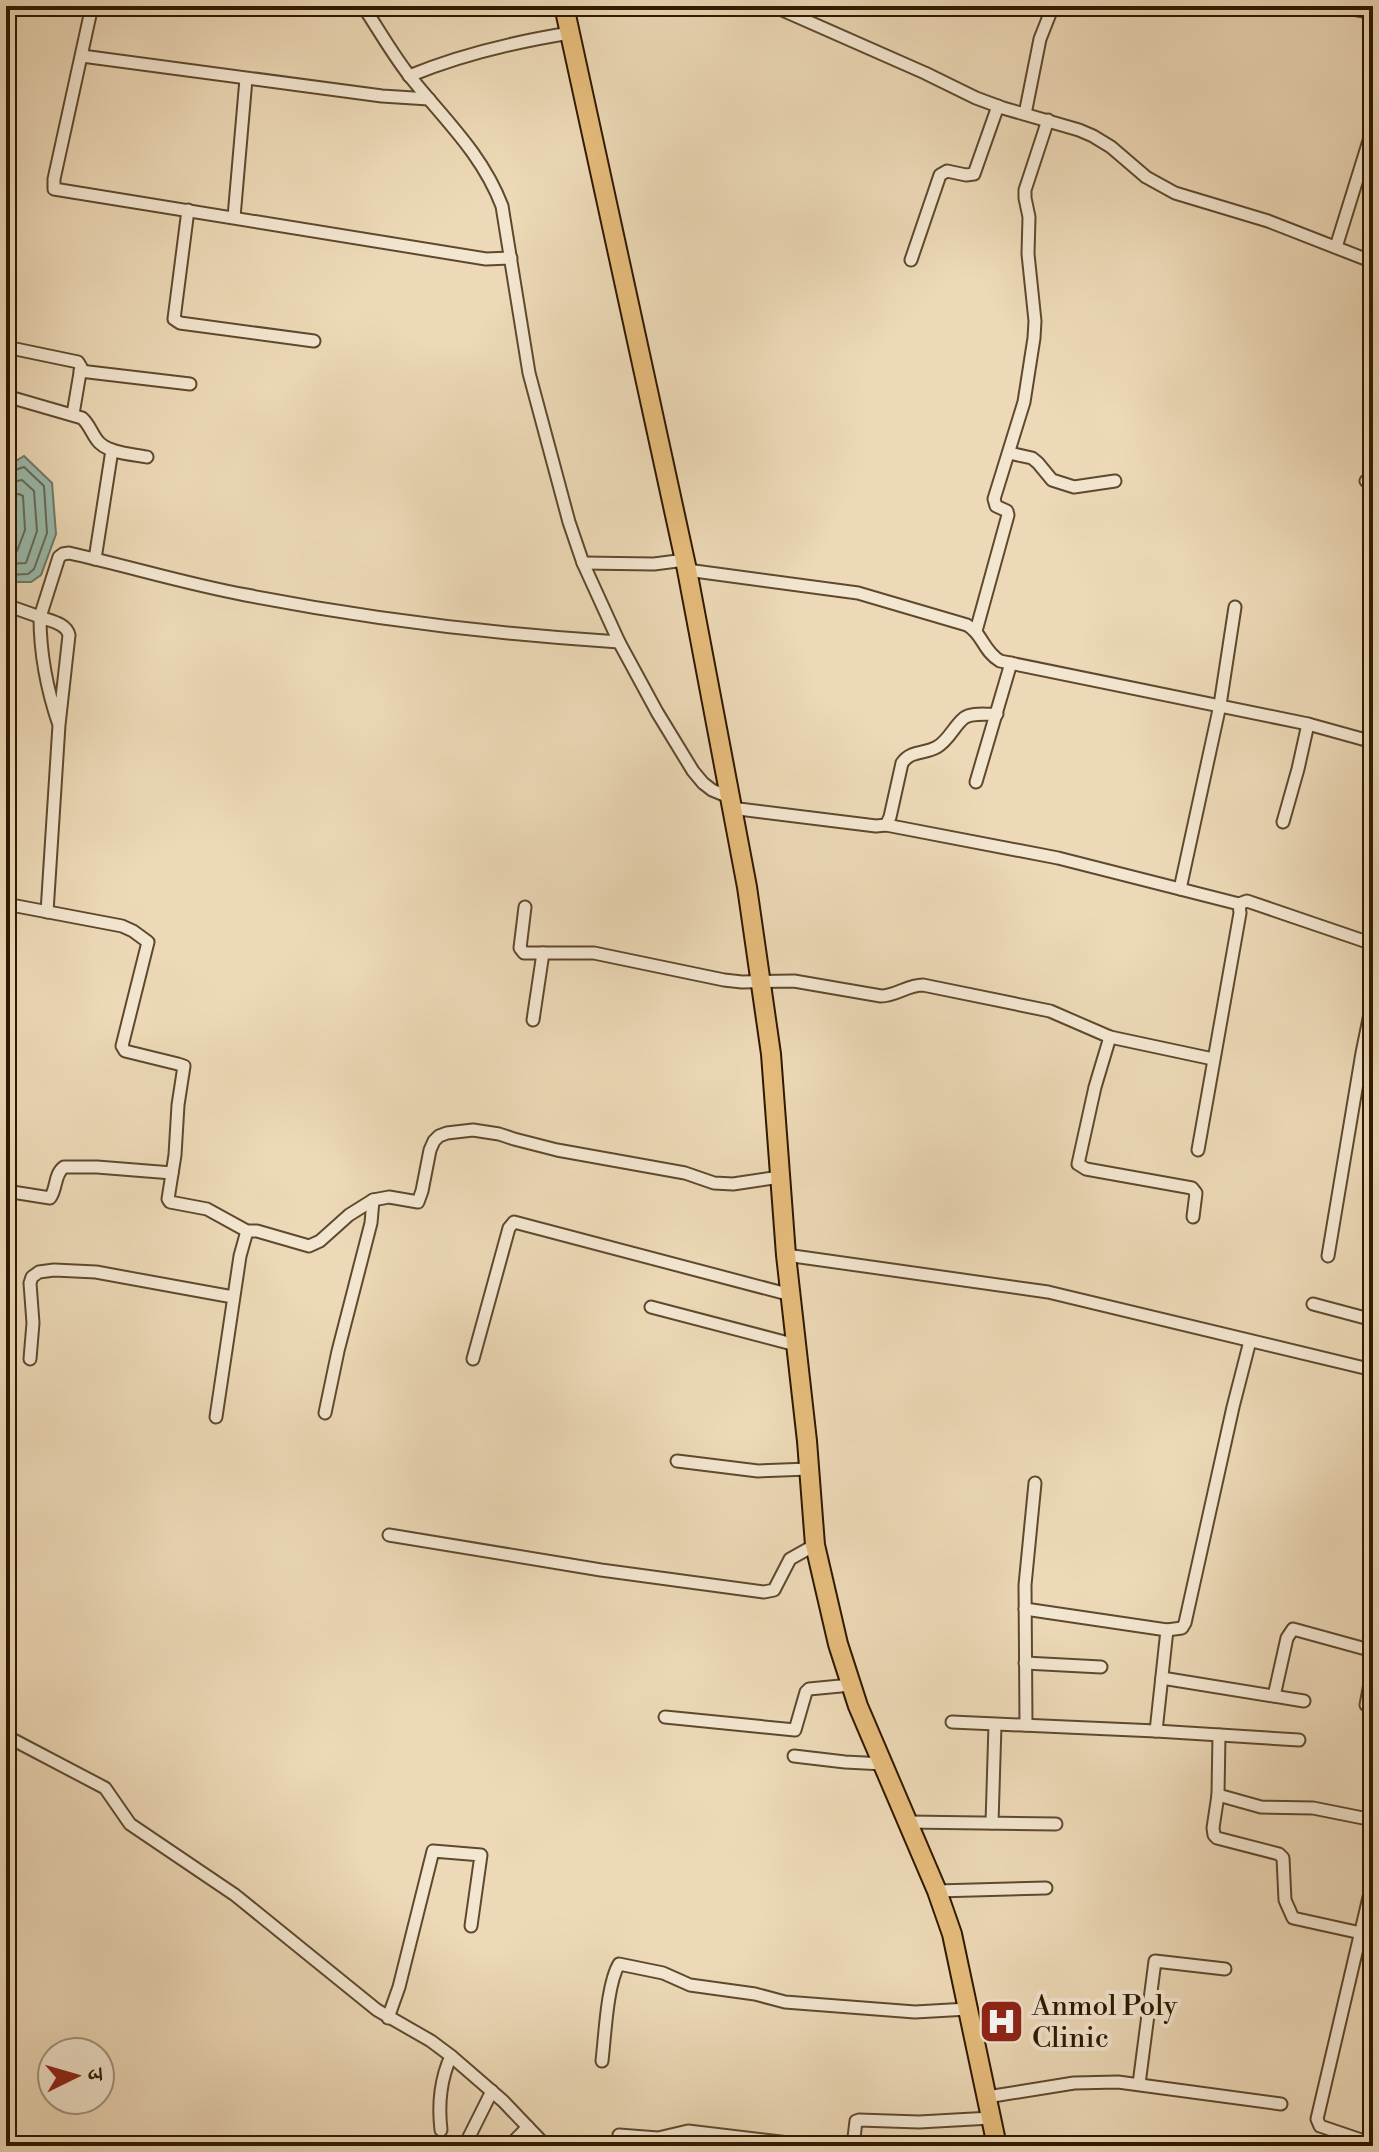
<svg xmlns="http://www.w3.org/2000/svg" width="1379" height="2152" viewBox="0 0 1379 2152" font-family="'Libre Bodoni','Noto Serif Devanagari',serif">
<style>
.water{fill:#99baac;stroke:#6e7a67;stroke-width:2}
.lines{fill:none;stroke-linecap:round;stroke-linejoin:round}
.shore{stroke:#646a56;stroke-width:2}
.minor-casing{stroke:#5e492e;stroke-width:15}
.primary-casing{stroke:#2e1900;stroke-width:22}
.minor{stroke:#f3e6d0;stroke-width:11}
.primary{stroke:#e6bc7c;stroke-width:18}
.labels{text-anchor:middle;stroke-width:8;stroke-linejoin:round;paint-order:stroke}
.poi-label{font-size:28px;fill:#2e1900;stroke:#f3e6d0;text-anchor:start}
</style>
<rect width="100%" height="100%" fill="#edd9b7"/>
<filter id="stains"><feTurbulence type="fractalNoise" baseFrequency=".0025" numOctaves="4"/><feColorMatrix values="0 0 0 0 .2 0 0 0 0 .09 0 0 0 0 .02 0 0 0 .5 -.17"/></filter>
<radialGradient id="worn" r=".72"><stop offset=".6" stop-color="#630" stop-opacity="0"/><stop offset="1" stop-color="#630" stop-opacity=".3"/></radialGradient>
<polygon class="water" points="24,456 52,483 56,534 41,575 31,582 6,582 6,467"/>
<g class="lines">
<g class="shore">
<polyline points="6,473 24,467 44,486 47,533 34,569 28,574 6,575"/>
<polyline points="6,483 22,480 34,491 37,531 26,563 6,564"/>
<polyline points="6,495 19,494 23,496 25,530 17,551 6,552"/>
</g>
<defs>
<g id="minor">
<polyline points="92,6 54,179 54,189 486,259 511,258"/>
<path d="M363,6C379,30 394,57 412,79C446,121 482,154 502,206L529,373L569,522L583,563L619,642L657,712L693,771L703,783L712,790L729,797"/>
<polyline points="773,6 925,73 976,98 1003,108 1079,130 1093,136 1111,147 1146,177 1175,193 1268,221 1373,262"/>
<polyline points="1336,6 1373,13"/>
<polyline points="82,56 382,96 429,99"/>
<path d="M409,76C462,54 514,42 570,33"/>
<polyline points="1025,114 1040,39 1053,6"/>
<polyline points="188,210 174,319 180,323 314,341"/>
<polyline points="234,217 246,79"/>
<polyline points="1336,247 1372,131"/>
<polyline points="911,260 940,175 947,171 966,175 974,174 998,106"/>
<polyline points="6,347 78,362 81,367 73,414"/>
<polyline points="80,371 190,384"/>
<path d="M6,396L82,418C89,424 91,432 97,440C106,453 132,454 147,457"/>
<polyline points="1009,453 1032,458 1038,463 1052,480 1074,487 1115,481"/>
<polyline points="1366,481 1373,484"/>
<polyline points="95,559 112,450"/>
<polyline points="583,563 654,564 685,560"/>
<path d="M687,570L858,593L967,625C983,634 983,651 1000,661L1308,724L1373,742"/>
<path d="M6,605L40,617L59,557L63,554L69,553C128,566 186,584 246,595C369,619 494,634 619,642"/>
<polyline points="976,631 1008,515 1007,511 996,506 994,499 1024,402 1034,338 1035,321 1028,254 1029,217 1025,198 1025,190 1048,120"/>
<polyline points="976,782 1011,663"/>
<path d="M731,808L876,826L886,825L890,817L902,763C911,750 925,754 937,747C949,740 954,726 964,718C972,712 987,715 997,714"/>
<polyline points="1283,822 1298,769 1308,724"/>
<polyline points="886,825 1058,858 1239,904 1240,913 1198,1150"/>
<polyline points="1180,889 1220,705 1235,607"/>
<polyline points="6,904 122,926 133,931 148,942 122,1046 125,1051 178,1064 184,1066 178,1105 175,1155 168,1199 170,1202 207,1209 247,1231 257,1231 309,1246 320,1241 349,1215 373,1200 389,1197 418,1202 422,1191 430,1150 434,1141 439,1136 447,1133 473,1130 499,1134 514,1139 557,1150 685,1173 714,1183 733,1184 780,1177"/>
<polyline points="1239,904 1247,901 1373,944"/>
<path d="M525,907L520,948L524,953H594L724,980L742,982L794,981L881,996C896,996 907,985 923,985L1050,1011L1110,1037L1213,1059"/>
<path d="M47,912L59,725L69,635C66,623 50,621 40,617C40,655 47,690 59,725"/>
<polyline points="533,1020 543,953"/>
<polyline points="1110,1037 1095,1087 1078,1164 1086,1169 1192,1188 1196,1193 1193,1217"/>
<path d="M6,1191L50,1198C57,1189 54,1174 64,1167H97L172,1173"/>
<polyline points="786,1255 1048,1292 1373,1370"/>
<polyline points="1328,1256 1362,1053 1373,999"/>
<polyline points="1313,1304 1373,1320"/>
<polyline points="651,1307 796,1345"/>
<polyline points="30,1359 33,1323 30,1283 32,1277 39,1272 54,1270 96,1272 233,1297"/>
<polyline points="473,1359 509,1228 514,1222 791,1295"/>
<polyline points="325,1413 338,1351 371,1223 373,1200"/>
<polyline points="216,1417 240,1256 247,1231"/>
<polyline points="677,1461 758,1471 809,1469"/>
<polyline points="389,1535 601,1570 764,1592 774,1590 790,1559 815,1545"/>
<polyline points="1025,1609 1167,1630 1182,1628 1185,1623 1233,1407 1250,1341"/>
<polyline points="1025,1663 1101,1667"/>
<polyline points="1162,1678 1304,1701"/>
<polyline points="1274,1696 1287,1638 1293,1629 1373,1651"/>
<polyline points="1366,1705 1373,1667"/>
<polyline points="665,1717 795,1730 806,1692 809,1689 851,1685"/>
<polyline points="952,1722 1156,1731 1299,1740"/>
<polyline points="1026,1725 1025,1585 1035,1483"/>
<polyline points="1156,1731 1167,1630"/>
<polyline points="1219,1735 1218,1795 1213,1828 1214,1835 1217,1838 1279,1854 1283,1858 1285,1900 1293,1918 1361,1933"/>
<polyline points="6,1736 105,1788 130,1824 235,1895 377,2010 431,2041 451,2056 503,2101 546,2146"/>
<polyline points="794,1756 845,1762 884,1764"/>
<polyline points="1218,1795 1261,1807 1313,1808 1373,1820"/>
<polyline points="908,1822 1056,1824"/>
<polyline points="992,1823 995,1725"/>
<polyline points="1373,1880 1317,2119 1320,2126 1373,2144"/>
<polyline points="937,1891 1046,1888"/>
<polyline points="388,2018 399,1987 433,1851 481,1855 471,1926"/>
<path d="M602,2061C605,2036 607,1984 619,1964L663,1973L690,1985L755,1994L785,2002L915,2012L968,2009"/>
<polyline points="1139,2084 1155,1961 1225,1969"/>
<polyline points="987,2097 1074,2083 1118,2082 1281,2104"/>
<path d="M441,2130C438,2104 440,2080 451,2056"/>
<polyline points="619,2135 658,2138 688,2131 814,2146"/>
<polyline points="466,2143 492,2091"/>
<polyline points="509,2146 528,2127"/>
<polyline points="853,2146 856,2121 859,2120 919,2122 991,2118"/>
</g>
<polyline id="primary" points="564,6 687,570 747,887 771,1054 786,1255 807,1441 815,1545 838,1644 858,1706 937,1891 952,1934 997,2146"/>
</defs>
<use href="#minor" class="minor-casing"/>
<use href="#primary" class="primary-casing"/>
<use href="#minor" class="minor"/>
<use href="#primary" class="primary"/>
</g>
<defs>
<symbol id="hospital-square" viewBox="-11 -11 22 22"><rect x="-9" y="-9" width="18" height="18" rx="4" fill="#8f2418" stroke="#f3e6d0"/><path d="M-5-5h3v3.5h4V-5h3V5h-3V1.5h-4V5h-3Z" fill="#fff"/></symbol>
</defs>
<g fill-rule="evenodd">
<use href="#hospital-square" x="976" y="1996" width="51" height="51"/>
</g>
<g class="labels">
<g class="poi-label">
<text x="1032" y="2015">Anmol Poly<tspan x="1032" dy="32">Clinic</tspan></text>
</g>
</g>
<rect width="1379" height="2152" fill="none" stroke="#edd9b7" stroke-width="32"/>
<rect x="8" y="8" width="1363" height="2136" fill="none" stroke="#2e1900" stroke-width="4"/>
<rect x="16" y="16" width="1347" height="2120" fill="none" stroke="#2e1900" stroke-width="2"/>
<g transform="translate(76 2076) rotate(85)"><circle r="38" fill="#f3e6d0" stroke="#a4947d" stroke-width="2"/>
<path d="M0-6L14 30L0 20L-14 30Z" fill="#8f2418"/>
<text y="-12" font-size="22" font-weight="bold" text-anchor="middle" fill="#2e1900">उ</text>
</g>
<rect width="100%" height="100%" filter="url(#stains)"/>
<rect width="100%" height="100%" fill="url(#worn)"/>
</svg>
